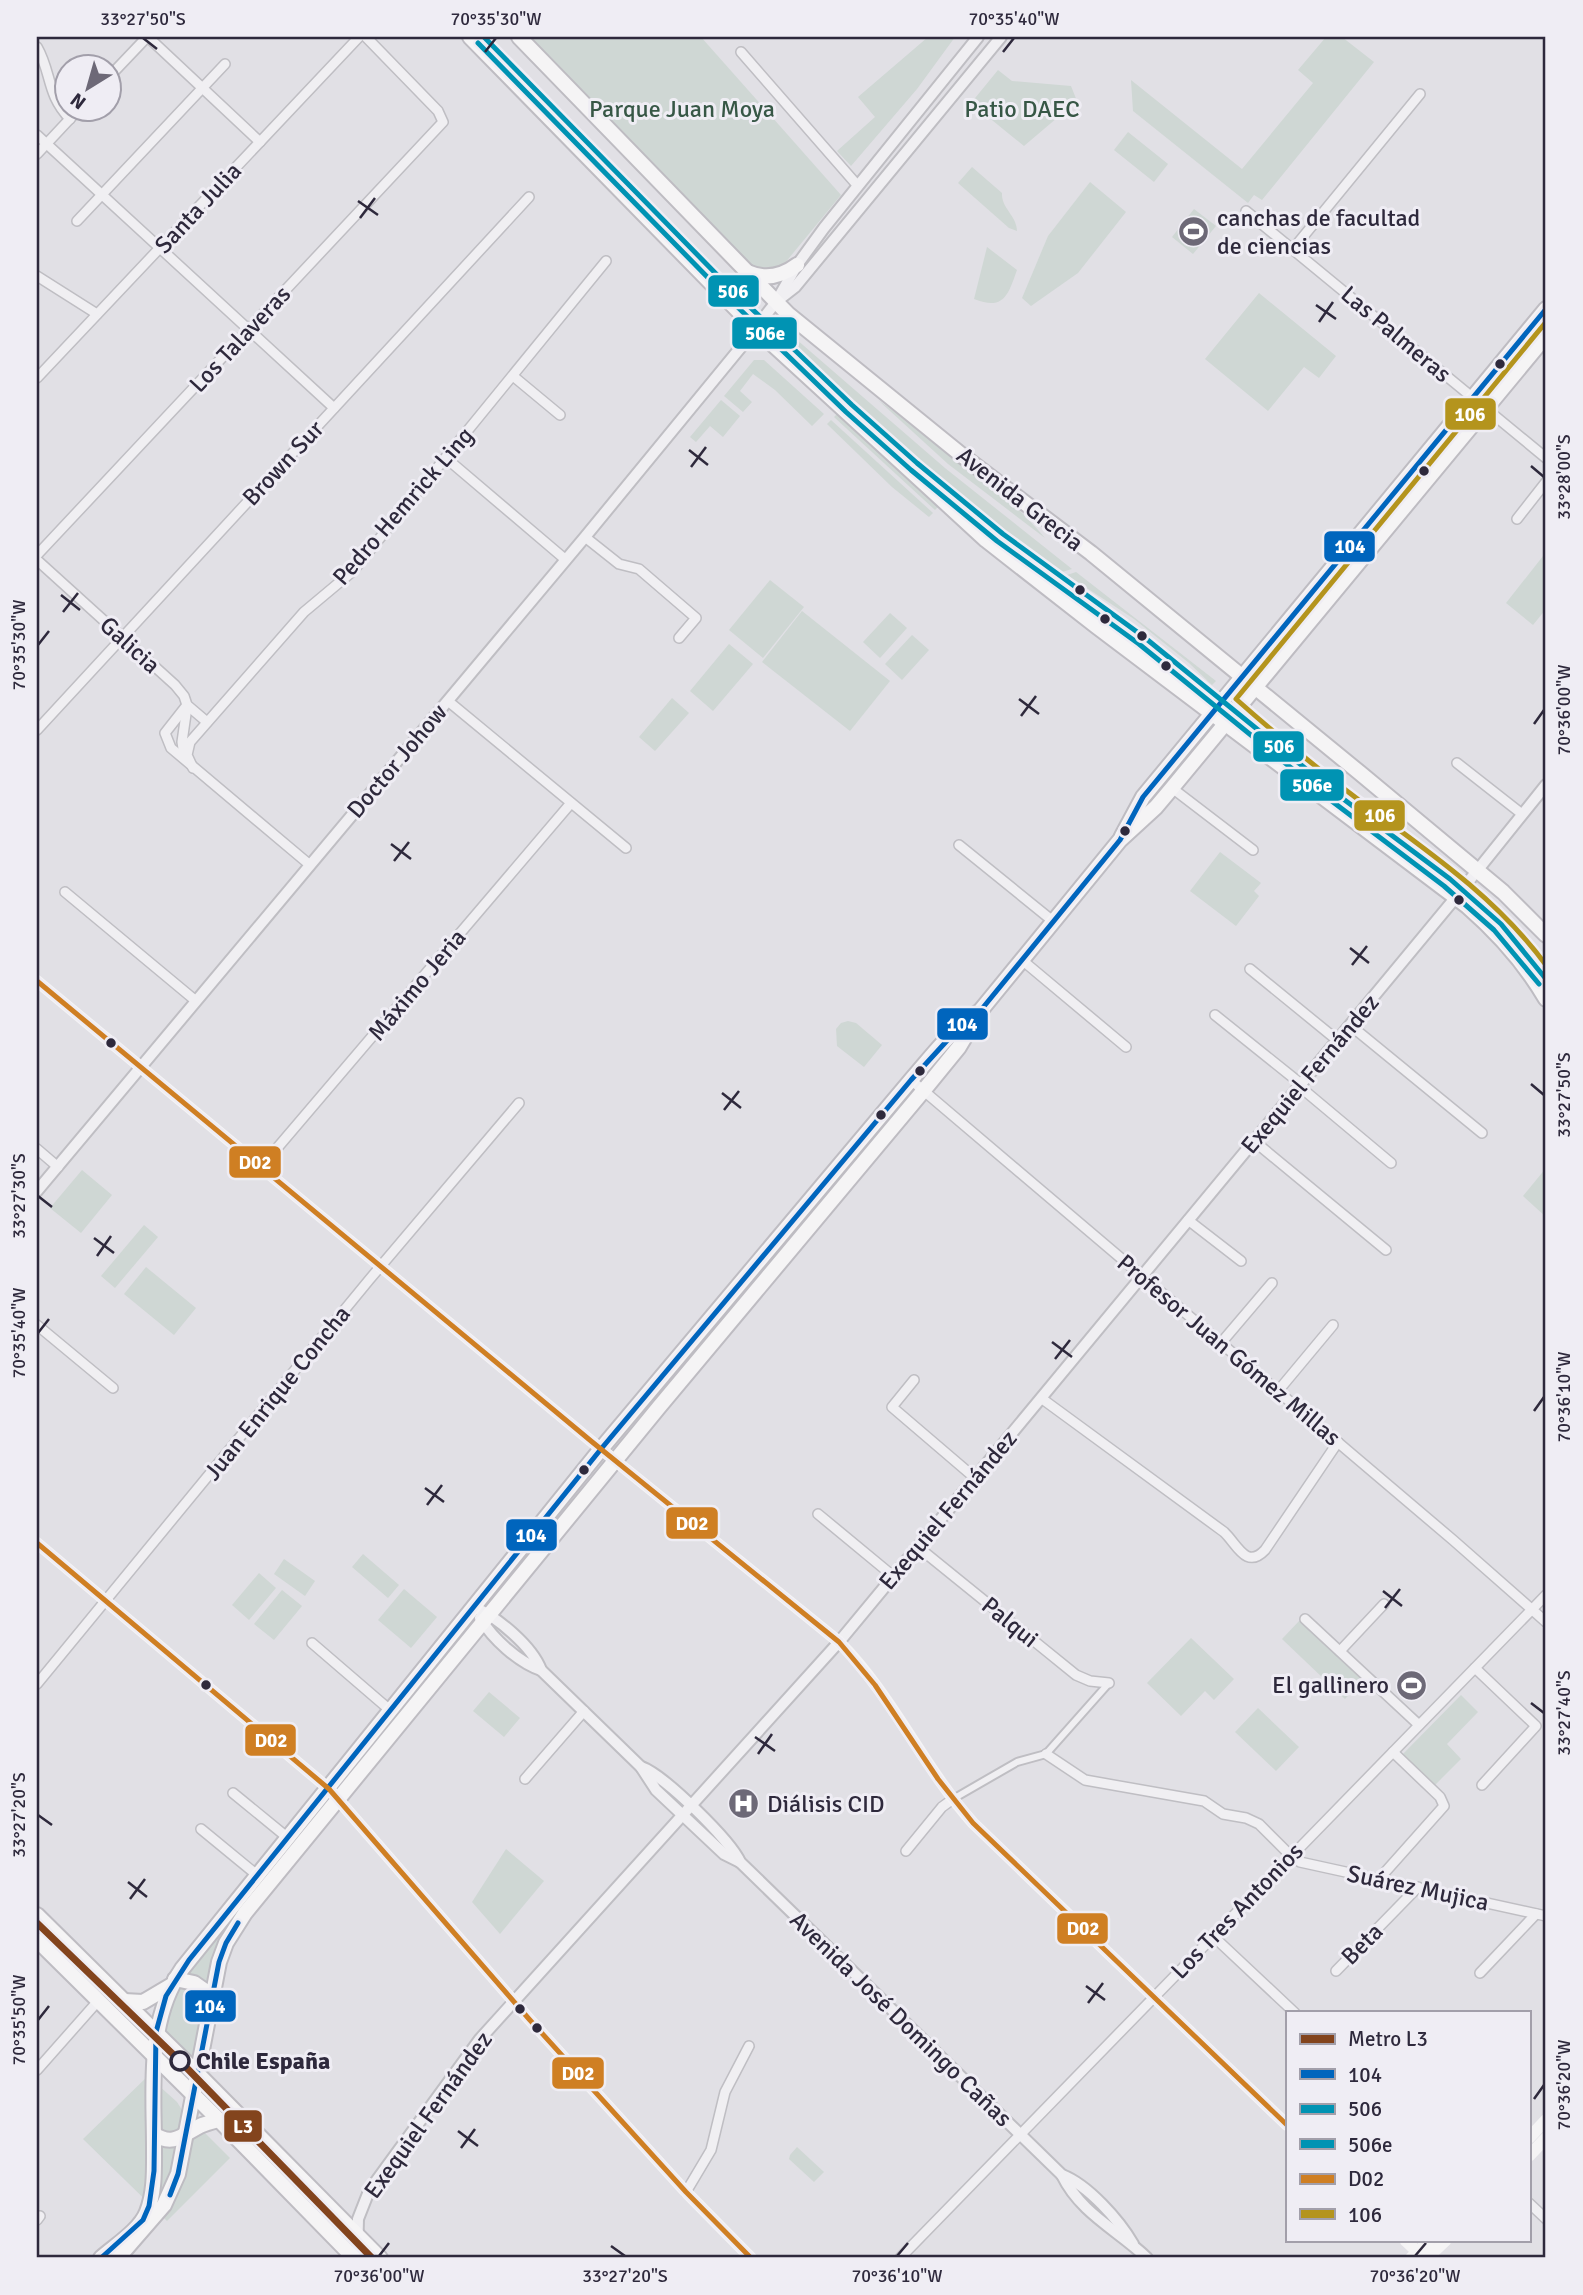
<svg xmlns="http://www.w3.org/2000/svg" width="1583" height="2295" viewBox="0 0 1583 2295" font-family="Signika,sans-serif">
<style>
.green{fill:#cfd7d4}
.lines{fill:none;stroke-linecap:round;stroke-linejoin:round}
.pedestrian-casing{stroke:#bfbec3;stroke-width:10}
.minor-casing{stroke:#bfbec3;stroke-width:12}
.tertiary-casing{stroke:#bfbec3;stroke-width:14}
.primary-casing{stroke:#bebcc2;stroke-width:18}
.pedestrian{stroke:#f0eff2;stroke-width:6}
.minor{stroke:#f0eff2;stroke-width:9}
.tertiary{stroke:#f0eff2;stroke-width:10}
.secondary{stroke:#f5f4f5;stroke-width:12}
.primary{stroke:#f5f4f5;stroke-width:14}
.bus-1-casing{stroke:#efedf4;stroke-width:10}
.bus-2-casing{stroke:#efedf4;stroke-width:10}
.bus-3-casing{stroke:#efedf4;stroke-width:10}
.bus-4-casing{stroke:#efedf4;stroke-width:10}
.bus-5-casing{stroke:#efedf4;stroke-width:10}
.bus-1{stroke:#0065bd;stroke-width:5}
.bus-2{stroke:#0093b3;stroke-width:5}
.bus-3{stroke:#0093b3;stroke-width:5}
.bus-4{stroke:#cf7f23;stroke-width:5}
.bus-5{stroke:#b4941d;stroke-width:5}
.metro-1-casing{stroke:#efedf4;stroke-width:12}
.metro-1{stroke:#83441d;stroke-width:7}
.ticks{fill:none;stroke:#2e293c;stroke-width:2.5}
.bus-dot{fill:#2e293c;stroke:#efedf4;stroke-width:2.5}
.stop-dot{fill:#efedf4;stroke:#2e293c;stroke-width:3.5}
.labels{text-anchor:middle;stroke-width:6;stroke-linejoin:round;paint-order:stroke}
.park-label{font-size:24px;fill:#375746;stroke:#efedf4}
.street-label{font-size:24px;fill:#2e293c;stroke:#efedf4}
.poi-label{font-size:24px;fill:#2e293c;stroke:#efedf4;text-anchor:start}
.stop-label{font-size:24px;font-weight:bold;fill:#2e293c;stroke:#efedf4;text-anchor:start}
.line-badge{stroke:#efedf4;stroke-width:2.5}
.badge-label{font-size:19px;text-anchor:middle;font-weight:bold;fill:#fff}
.neatline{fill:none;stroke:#2e293c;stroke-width:2.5}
.ticks-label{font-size:18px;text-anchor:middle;fill:#2e293c}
</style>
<rect width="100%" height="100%" fill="#e1e0e5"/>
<g class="green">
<polygon points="525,37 701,37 841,195 780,269 756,272"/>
<polygon points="928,37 955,37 917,89 851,166 837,151 875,117 858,97"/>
<polygon points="1326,37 1342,37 1374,62 1262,200 1254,195 1248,203 1133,111 1131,80 1242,169 1313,83 1298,70"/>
<polygon points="998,70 1012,81 1071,86 1077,101 1024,146 971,103"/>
<polygon points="1128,132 1168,164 1154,182 1114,150"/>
<path d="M972,167L1002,193C1001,208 1017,216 1017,231L1009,228L958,183Z"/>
<polygon points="1090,182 1126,212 1078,273 1031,306 1022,298 1048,236"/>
<polygon points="1194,209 1216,226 1193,254 1172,237"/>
<path d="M987,247L1017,270C1008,295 1004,311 974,299Z"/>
<polygon points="1259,293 1336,356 1319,378 1304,367 1268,411 1205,359"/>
<path d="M781,326L945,468L1072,569L1062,572C958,504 869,414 777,330Z"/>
<polygon points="754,360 764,360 824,414 812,426 775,390 753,374 740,391 752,402 743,412 724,396"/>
<polygon points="721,400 740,416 723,437 710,426 696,442 690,437"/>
<path d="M878,400C936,442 999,483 1045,538L948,464Z"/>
<polygon points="837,414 938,507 935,510 834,417"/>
<polygon points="831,420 933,513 929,517 892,487 827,424"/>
<polygon points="1543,556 1546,559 1546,609 1533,625 1506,603"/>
<polygon points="1076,572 1216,681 1212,685 1189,663 1134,619 1067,575"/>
<polygon points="770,580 804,607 763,658 729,630"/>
<polygon points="802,611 890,681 850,731 762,662"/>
<polygon points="890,613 907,628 880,658 863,642"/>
<polygon points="912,635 929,650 902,680 885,664"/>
<polygon points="729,644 753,664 713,711 690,691"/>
<polygon points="672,698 689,713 655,751 639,737"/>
<polygon points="1220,852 1261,883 1254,891 1259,896 1236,926 1190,891"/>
<polygon points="848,1021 856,1023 882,1045 864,1067 837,1046 836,1029 841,1023"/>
<polygon points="1546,1168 1546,1217 1523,1196"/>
<polygon points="82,1170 112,1195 81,1233 50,1208"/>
<polygon points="144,1225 158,1237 115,1288 101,1276"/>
<polygon points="146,1267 196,1308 174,1335 124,1294"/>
<polygon points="363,1554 399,1585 388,1598 352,1567"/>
<polygon points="284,1559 315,1581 305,1596 274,1574"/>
<polygon points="259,1573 276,1588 249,1620 232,1605"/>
<polygon points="404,1589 437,1617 411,1648 378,1620"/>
<polygon points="282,1590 302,1606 274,1640 254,1624"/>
<polygon points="1301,1619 1363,1680 1345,1699 1282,1639"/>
<polygon points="1191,1638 1234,1679 1214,1700 1205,1691 1181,1716 1147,1683"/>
<polygon points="489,1692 520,1718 504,1737 473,1711"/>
<polygon points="1461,1695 1478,1712 1447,1744 1461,1759 1435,1785 1403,1754"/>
<polygon points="1258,1708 1299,1747 1276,1771 1235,1732"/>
<polygon points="506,1849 544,1881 500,1934 472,1902"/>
<polygon points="234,1915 215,1954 204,1988 194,2058 164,2030 176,1988 200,1953"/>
<polygon points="148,2076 177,2102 182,2110 230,2158 167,2221 83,2139"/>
<polygon points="215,2100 343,2232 341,2234 213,2102"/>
<polygon points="797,2147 824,2172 814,2182 789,2159 790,2155"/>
</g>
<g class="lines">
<defs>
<polyline id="pedestrian" points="953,1799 1017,1762 1046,1754 1109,1683"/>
<g id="minor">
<polyline points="148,37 260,142"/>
<path d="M37,47C52,73 46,94 70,119"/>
<polyline points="741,52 858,186"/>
<polyline points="108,78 147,37"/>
<polyline points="37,135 334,408"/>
<polyline points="37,154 80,108"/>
<polyline points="1246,211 1546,458"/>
<polyline points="77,221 225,64"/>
<polyline points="1293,249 1420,94"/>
<polyline points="37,276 97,314"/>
<polyline points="513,376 560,415"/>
<polyline points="37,378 359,37"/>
<polyline points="446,458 566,560"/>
<polyline points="1517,519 1546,482"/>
<polyline points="585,537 619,564 639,569 696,618 679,638"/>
<polyline points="37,555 443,122 438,111 366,37"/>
<polyline points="37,560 175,685 184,696 187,705 207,722"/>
<polyline points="448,701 626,848"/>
<polyline points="187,705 165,733 171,748 310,865"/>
<polyline points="37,730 529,197"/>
<polyline points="184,755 182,742 187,707"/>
<polyline points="1457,763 1522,814"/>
<polyline points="193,768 187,755 190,742 304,612 353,571 606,261"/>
<polyline points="1172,788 1253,850"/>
<polyline points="959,845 1054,922"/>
<polyline points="65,892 196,1001"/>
<polyline points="1022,960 1126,1047"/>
<polyline points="1250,969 1337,1040"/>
<polyline points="1215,1015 1301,1084"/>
<polyline points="1350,1025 1482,1133"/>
<polyline points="911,1080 1453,1540 1546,1622"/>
<polyline points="1299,1086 1391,1163"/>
<polyline points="1254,1141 1386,1250"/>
<polyline points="37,1149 58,1167"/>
<polyline points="261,1167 571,803"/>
<polyline points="1188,1220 1241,1261"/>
<polyline points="37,1325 113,1388"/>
<polyline points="1221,1343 1272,1283"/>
<polyline points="914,1380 892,1407 975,1478"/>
<polyline points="1278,1391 1333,1325"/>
<path d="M1041,1398L1224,1532C1237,1544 1246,1570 1265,1550L1338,1442"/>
<polyline points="818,1514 893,1576"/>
<polyline points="918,1547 1076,1675 1090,1681 1109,1683"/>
<polyline points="1305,1619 1419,1725"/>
<polyline points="312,1643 391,1711"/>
<polyline points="1340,1651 1384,1604"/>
<polyline points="1475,1668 1536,1726 1482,1785"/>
<polyline points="37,1684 369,1280 519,1103"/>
<polyline points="1046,1754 1085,1780 1204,1801 1223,1814 1246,1818 1259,1824 1291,1856 1300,1862 1546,1916"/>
<polyline points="525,1779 584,1711"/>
<polyline points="233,1793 288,1838"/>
<polyline points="201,1829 257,1875"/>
<polyline points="906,1851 942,1807 953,1799"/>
<polyline points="1379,1879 1444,1806 1440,1797 1393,1752"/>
<polyline points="1213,1936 1295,2013"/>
<polyline points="1336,1971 1418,1887"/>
<polyline points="1480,1973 1536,1914"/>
<polyline points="37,2070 98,2001"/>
<polyline points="686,2192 711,2150 725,2092 749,2046"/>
<polyline points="1529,2203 1546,2219"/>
<polyline points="37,2220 40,2216"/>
<polyline points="900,2258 1546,1595"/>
</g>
<g id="tertiary">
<polyline points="777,301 795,287 1001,37"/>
<polyline points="37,1191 585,537 741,347 776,302 797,265 824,228 978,37"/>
<path d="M474,1607C497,1617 532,1646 541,1670L641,1767L656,1790L724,1854L740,1862"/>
<path d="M480,1618C493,1639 518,1662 541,1670"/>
<path d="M641,1767C663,1774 731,1841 740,1862L1062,2175C1088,2185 1119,2220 1133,2244"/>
<path d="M1062,2175C1081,2214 1118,2230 1147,2258"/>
<polyline points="357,2258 358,2219 369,2191 480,2039 839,1642 1456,897 1546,785"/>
</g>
<g id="primary">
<path d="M470,37L755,328L986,540L1096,626L1467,906C1498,933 1525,963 1546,999"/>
<polyline points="519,37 788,314 964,457 1091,553 1360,773 1503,892 1546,935"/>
<path d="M747,272C765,280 781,277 797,265"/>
<polyline points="1122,836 1143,797 1546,309"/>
<polyline points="37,1915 196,2072 380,2258"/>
<polyline points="37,1940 219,2120 354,2258"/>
<polyline points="175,1979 194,1983 211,1995"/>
<polyline points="124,2001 143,2002 170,1986"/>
<path d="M154,2134C174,2148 184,2133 202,2125C208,2123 214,2121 219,2120"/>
<path d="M101,2258C116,2245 140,2230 147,2212C155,2192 154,2169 154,2148C154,2087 146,2022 182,1969L601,1449L911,1080C932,1056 951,1030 977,1013"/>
<polyline points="118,2258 164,2205 178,2174 219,1962 226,1943 245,1913 659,1407 924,1090 959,1047 981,1010 1120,840 1156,807 1172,788 1546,336"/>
</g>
</defs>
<use href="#pedestrian" class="pedestrian-casing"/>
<use href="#minor" class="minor-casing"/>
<use href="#tertiary" class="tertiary-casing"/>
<use href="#primary" class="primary-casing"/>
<use href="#pedestrian" class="pedestrian"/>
<use href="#minor" class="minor"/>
<use href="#tertiary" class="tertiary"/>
<g class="secondary">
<path d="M37,981L591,1441L839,1642C892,1695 923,1767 973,1823L1287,2125"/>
<polyline points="37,1543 329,1789 529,2019 686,2192 751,2258"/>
<polyline points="1529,2138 1546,2120"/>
<polyline points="1529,2156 1546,2138"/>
<polyline points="1406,2241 1424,2258"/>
<polyline points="1411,2258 1429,2241"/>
<polyline points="1427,2258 1445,2241"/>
</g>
<use href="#primary" class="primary"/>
<defs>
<g id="bus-1">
<polyline points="170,2195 178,2174 219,1962 226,1943 238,1923"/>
<polyline points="101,2258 143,2220 149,2206 154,2171 156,2032 166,1996 189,1960 601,1449 911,1080 965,1021 981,1010 1120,840 1143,797 1546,309"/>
</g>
<polyline id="bus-2" points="484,37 727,285 852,405 917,463 1003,534 1144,637 1338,795 1450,879 1501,924 1546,979"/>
<polyline id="bus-3" points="478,43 721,291 846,412 911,470 997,541 1139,644 1333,802 1444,886 1494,930 1539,984"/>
<g id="bus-4">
<polyline points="37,981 591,1441 839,1642 875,1685 938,1779 973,1823 1287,2125"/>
<polyline points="37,1543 329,1789 529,2019 686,2192 751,2258"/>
</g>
<path id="bus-5" d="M1546,322L1236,699C1280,738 1325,775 1372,810C1435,856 1499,901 1546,965"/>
</defs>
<use href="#bus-1" class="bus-1-casing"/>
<use href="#bus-2" class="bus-2-casing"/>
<use href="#bus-3" class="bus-3-casing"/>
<use href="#bus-4" class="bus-4-casing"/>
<use href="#bus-5" class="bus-5-casing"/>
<use href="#bus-1" class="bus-1"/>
<use href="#bus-2" class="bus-2"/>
<use href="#bus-3" class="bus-3"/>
<use href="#bus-4" class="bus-4"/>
<use href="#bus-5" class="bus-5"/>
<defs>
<polyline id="metro-1" points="37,1923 180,2061 372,2258"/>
</defs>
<use href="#metro-1" class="metro-1-casing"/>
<use href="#metro-1" class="metro-1"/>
</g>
<path class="ticks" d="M143,38L157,49M485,52L496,38M1003,52L1014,38M358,201L378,215M360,218L375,198M1316,305L1336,319M1319,322L1333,302M689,450L708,465M1531,466L1544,477M691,467L706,447M61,595L80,610M63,612L78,593M38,645L49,631M1019,699L1039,714M1021,716L1036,696M1534,724L1544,710M391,844L411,859M394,861L409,842M1350,948L1369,963M1352,965L1367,946M1531,1084L1544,1095M722,1093L741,1108M724,1110L739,1091M38,1196L52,1207M94,1238L114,1253M97,1256L111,1236M38,1333L49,1319M1052,1342L1072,1357M1055,1359L1070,1340M1534,1411L1544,1397M425,1488L444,1502M427,1505L442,1485M1383,1591L1402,1606M1385,1608L1400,1589M1531,1703L1544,1713M755,1737L775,1751M758,1754L772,1734M38,1815L52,1825M128,1882L147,1897M130,1899L145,1879M1086,1986L1105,2000M1088,2003L1103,1983M38,2020L49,2006M1534,2099L1544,2085M458,2131L478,2146M461,2148L475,2129M611,2246L625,2256M379,2256L389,2243M897,2256L908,2243M1415,2256L1426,2243"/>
<defs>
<symbol id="stadium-disc" viewBox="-11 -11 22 22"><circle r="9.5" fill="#6d6977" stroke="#efedf4"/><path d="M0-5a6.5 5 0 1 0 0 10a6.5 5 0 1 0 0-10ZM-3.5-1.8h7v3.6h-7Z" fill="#fff"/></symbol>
<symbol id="hospital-disc" viewBox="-11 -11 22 22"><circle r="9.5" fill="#6d6977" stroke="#efedf4"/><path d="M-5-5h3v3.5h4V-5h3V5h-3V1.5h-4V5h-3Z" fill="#fff"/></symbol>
</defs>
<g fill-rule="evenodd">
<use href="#stadium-disc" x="1176" y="214" width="35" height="35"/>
<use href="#stadium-disc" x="1394" y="1668" width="35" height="35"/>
<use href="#hospital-disc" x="726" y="1786" width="35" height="35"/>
</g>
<g class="bus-dot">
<circle cx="1500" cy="364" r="6"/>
<circle cx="1424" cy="471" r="6"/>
<circle cx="1080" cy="590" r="6"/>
<circle cx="1105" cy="619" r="6"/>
<circle cx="1142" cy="636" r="6"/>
<circle cx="1166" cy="666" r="6"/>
<circle cx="1125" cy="831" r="6"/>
<circle cx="1459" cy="900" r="6"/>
<circle cx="111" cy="1043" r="6"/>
<circle cx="920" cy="1071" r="6"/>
<circle cx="881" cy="1115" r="6"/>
<circle cx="584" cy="1470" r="6"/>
<circle cx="206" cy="1685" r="6"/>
<circle cx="520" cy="2009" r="6"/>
<circle cx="537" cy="2028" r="6"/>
</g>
<circle class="stop-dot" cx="180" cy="2061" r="9"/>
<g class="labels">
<g class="park-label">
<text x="682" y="117">Parque Juan Moya</text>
<text x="1022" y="117">Patio DAEC</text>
</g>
<g class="street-label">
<text transform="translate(198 208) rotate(-47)" y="8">Santa Julia</text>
<text transform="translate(1396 334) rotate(40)" y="8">Las Palmeras</text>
<text transform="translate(240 339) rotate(-47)" y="8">Los Talaveras</text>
<text transform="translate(283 463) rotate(-47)" y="8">Brown Sur</text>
<text transform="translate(1020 499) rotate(38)" y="8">Avenida Grecia</text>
<text transform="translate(403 506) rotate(-49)" y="8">Pedro Hemrick Ling</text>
<text transform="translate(130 645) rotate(42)" y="8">Galicia</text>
<text transform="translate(397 761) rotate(-50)" y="8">Doctor Johow</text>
<text transform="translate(417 985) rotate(-50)" y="8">Máximo Jeria</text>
<text transform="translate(1310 1074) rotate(-50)" y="8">Exequiel Fernández</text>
<text transform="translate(1229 1350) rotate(40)" y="8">Profesor Juan Gómez Millas</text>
<text transform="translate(277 1393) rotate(-51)" y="8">Juan Enrique Concha</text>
<text transform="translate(948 1510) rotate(-50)" y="8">Exequiel Fernández</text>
<text transform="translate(1010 1622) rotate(39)" y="8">Palqui</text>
<text transform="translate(1418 1888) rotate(12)" y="8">Suárez Mujica</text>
<text transform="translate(1237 1911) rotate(-46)" y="8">Los Tres Antonios</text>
<text transform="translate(1362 1944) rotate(-45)" y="8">Beta</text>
<text transform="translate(901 2019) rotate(44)" y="8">Avenida José Domingo Cañas</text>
<text transform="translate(428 2115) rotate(-54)" y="8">Exequiel Fernández</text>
</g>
<g class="poi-label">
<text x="1217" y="226">canchas de facultad<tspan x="1217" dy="28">de ciencias</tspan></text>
<text x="1389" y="1693" text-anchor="end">El gallinero</text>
<text x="767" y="1812">Diálisis CID</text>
</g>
<g class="stop-label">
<text x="196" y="2069">Chile España</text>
</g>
</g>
<g class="line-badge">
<rect x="707" y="274" width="53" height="34" rx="7" fill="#0093b3"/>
<rect x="731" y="316" width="67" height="34" rx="7" fill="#0093b3"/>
<rect x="1444" y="397" width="53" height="34" rx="7" fill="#b4941d"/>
<rect x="1323" y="530" width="53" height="33" rx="7" fill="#0065bd"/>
<rect x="1252" y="730" width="53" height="33" rx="7" fill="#0093b3"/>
<rect x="1279" y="768" width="66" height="34" rx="7" fill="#0093b3"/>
<rect x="1353" y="799" width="53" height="33" rx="7" fill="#b4941d"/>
<rect x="936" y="1007" width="53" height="34" rx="7" fill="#0065bd"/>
<rect x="228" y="1145" width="54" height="34" rx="7" fill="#cf7f23"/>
<rect x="665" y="1506" width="54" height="34" rx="7" fill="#cf7f23"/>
<rect x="505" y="1518" width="53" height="34" rx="7" fill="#0065bd"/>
<rect x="244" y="1723" width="53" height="34" rx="7" fill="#cf7f23"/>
<rect x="1056" y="1912" width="53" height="33" rx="7" fill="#cf7f23"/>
<rect x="184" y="1989" width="53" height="34" rx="7" fill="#0065bd"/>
<rect x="551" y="2056" width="54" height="34" rx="7" fill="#cf7f23"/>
<rect x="223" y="2109" width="40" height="34" rx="7" fill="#83441d"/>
</g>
<g class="badge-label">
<text x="733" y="298">506</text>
<text x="765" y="340">506e</text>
<text x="1470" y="421">106</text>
<text x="1350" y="553">104</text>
<text x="1279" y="753">506</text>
<text x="1312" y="792">506e</text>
<text x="1380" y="822">106</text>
<text x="962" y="1031">104</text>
<text x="255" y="1169">D02</text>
<text x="692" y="1530">D02</text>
<text x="531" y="1542">104</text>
<text x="271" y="1747">D02</text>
<text x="1083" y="1935">D02</text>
<text x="210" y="2013">104</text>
<text x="578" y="2080">D02</text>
<text x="243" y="2133">L3</text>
</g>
<rect width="1583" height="2295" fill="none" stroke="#efedf4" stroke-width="77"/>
<rect x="1286" y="2011" width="245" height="231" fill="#efedf4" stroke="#a29faa" stroke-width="2"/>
<rect x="1300" y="2034" width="35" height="10" fill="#83441d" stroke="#a29faa" stroke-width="2"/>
<text x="1348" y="2046" font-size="21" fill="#2e293c">Metro L3</text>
<rect x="1300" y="2069" width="35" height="10" fill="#0065bd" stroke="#a29faa" stroke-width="2"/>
<text x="1348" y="2082" font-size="21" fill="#2e293c">104</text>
<rect x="1300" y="2104" width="35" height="10" fill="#0093b3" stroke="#a29faa" stroke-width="2"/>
<text x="1348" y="2116" font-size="21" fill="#2e293c">506</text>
<rect x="1300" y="2139" width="35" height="10" fill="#0093b3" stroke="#a29faa" stroke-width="2"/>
<text x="1348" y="2152" font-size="21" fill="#2e293c">506e</text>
<rect x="1300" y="2174" width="35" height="10" fill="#cf7f23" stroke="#a29faa" stroke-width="2"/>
<text x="1348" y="2186" font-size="21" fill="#2e293c">D02</text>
<rect x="1300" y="2209" width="35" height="10" fill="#b4941d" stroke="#a29faa" stroke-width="2"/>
<text x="1348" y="2222" font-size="21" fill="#2e293c">106</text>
<g transform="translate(88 88) rotate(217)"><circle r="33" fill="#efedf4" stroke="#a29faa" stroke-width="2"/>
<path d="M0-5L12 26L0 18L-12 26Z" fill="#6d6977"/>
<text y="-10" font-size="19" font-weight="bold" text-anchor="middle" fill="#2e293c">N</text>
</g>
<rect x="38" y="38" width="1506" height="2218" class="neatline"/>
<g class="ticks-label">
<text x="143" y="25">33°27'50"S</text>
<text x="496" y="25">70°35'30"W</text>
<text x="1014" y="25">70°35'40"W</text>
<text transform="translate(1564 477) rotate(-90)" y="6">33°28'00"S</text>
<text transform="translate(19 645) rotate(-90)" y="6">70°35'30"W</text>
<text transform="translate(1564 710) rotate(-90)" y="6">70°36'00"W</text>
<text transform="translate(1564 1095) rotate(-90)" y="6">33°27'50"S</text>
<text transform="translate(19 1196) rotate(-90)" y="6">33°27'30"S</text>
<text transform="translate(19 1333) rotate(-90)" y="6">70°35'40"W</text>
<text transform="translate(1564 1397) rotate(-90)" y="6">70°36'10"W</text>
<text transform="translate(1564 1713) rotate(-90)" y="6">33°27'40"S</text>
<text transform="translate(19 1815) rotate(-90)" y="6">33°27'20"S</text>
<text transform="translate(19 2020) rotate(-90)" y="6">70°35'50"W</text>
<text transform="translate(1564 2085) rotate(-90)" y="6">70°36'20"W</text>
<text x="379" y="2282">70°36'00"W</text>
<text x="625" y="2282">33°27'20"S</text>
<text x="897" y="2282">70°36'10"W</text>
<text x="1415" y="2282">70°36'20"W</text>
</g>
</svg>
